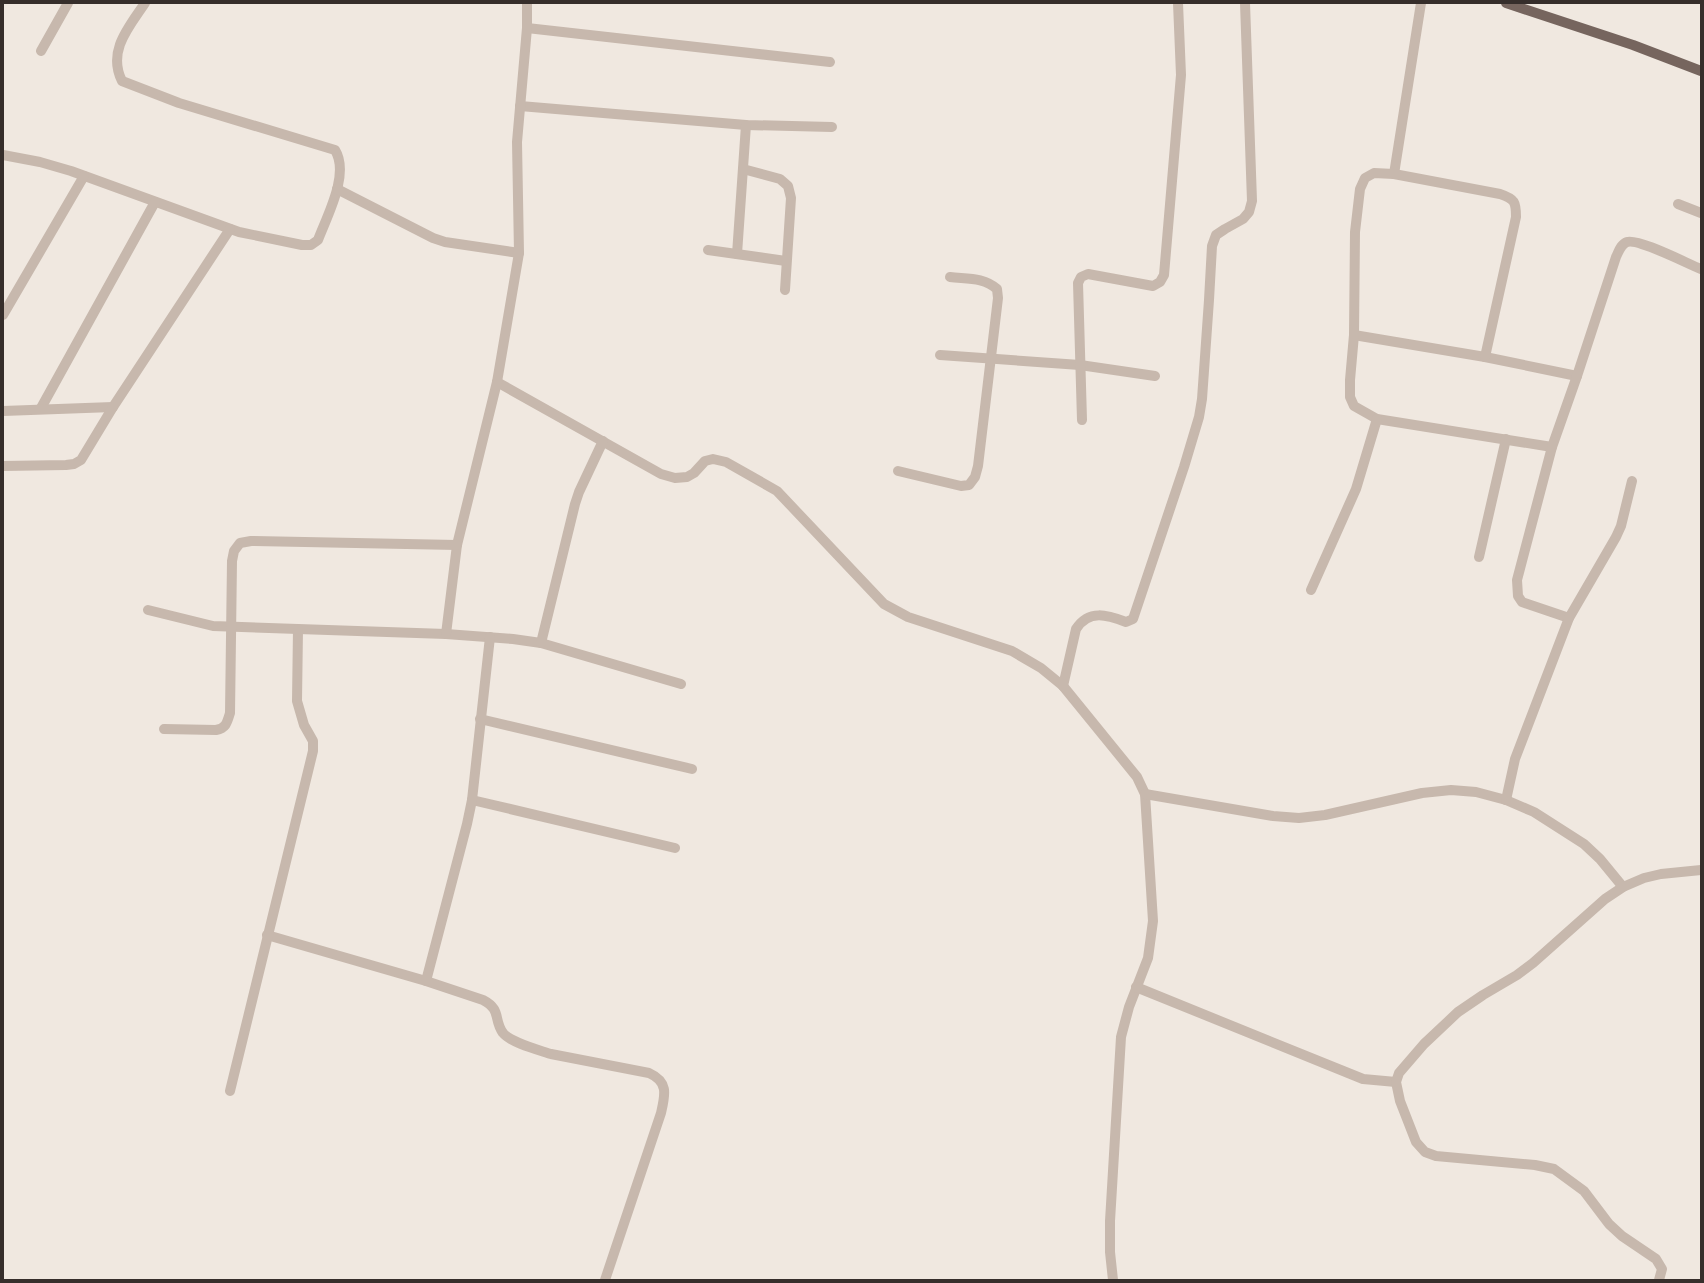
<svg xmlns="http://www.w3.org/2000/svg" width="1704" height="1283" viewBox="0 0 1704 1283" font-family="'Space Grotesk',sans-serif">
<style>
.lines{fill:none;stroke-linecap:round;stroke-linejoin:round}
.minor{stroke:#c7b8ad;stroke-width:10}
.major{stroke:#76655e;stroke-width:10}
</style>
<rect width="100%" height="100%" fill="#f0e8e0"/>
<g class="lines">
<g class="minor">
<polyline points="527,28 830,62"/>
<polyline points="41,51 68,3"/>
<polyline points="520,106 746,125 832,127"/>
<path d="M3,155L40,162L71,171L239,232L302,245H311L318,240C327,216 350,174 335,150L179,103L122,81C107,51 129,27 145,3"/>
<polyline points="743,169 780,179 788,186 791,198 785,290"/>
<polyline points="1394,174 1421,3"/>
<polyline points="337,189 433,238 445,242 519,253"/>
<polyline points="1678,204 1701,213"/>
<polyline points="708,250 786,261"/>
<polyline points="737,254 746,125"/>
<polyline points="3,315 84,176"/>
<polyline points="1354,335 1485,357 1577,376"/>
<polyline points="940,355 1080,365 1155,376"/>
<path d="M1485,357L1516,217C1516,202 1515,199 1500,194L1394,174L1374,173L1365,178L1360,189L1355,232L1354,335L1350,380V397L1354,406L1377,419L1552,447"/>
<polyline points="497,382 661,474 675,478 687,477 694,473 705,461 713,459 726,462 777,491 884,604 908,617 1012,651 1041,668 1063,686 1137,777 1145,794 1153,921 1148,958 1129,1007 1121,1037 1110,1221 1110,1252 1113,1280"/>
<polyline points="41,408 155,202"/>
<polyline points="3,411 113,407"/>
<polyline points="1082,420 1078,283 1081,277 1088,274 1153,286 1160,282 1164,275 1181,75 1178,3"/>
<polyline points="3,466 66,465 74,464 81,460 113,407 230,229"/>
<path d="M898,471L961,486L969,485L975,477L978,466L998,298L997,289C984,277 967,279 950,277"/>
<polyline points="1479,557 1506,439"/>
<polyline points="1311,590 1356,489 1377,419"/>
<polyline points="148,610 213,626 446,634 513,639 541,643 681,684"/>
<path d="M1569,618L1522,602L1518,596L1517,580L1552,447L1577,376L1616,257C1619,251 1621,244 1627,242C1638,238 1688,264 1701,269"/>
<polyline points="446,634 457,545 497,382 519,253 517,142 527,28 527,3"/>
<polyline points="541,643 575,504 579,492 603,441"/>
<path d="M1063,686L1076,629C1089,609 1107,615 1126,622L1133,619L1184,467L1199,417L1202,399L1209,300L1212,246L1216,235L1225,229L1243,219L1249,212L1252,201L1245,3"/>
<polyline points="480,719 692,769"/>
<path d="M164,729L216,730C226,728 227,723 230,713L232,561L234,551L240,543L251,541L457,545"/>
<polyline points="1145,794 1273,816 1299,818 1325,815 1422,793 1451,790 1476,792 1506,800 1534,812 1584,844 1600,859 1623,887"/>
<polyline points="472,800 675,848"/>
<polyline points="1506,800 1515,759 1569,618 1616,537 1621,526 1632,481"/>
<path d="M267,935L426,981L483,1000C502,1010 493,1019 503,1033C511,1043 539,1050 551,1054L649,1073C669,1082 665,1095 661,1113L605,1280"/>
<polyline points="426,981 467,824 472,800 490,637"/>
<polyline points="1136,987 1363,1079 1396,1082"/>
<polyline points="230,1091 313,751 313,741 304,725 297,701 298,629"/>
<polyline points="1659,1280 1662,1269 1656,1259 1622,1236 1609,1224 1584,1191 1554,1169 1535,1165 1436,1156 1425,1152 1416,1142 1400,1101 1396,1082 1399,1073 1424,1044 1458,1012 1483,995 1517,975 1533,963 1605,899 1623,887 1644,878 1661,874 1701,870"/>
</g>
<polyline class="major" points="1506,3 1633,45 1701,71"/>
</g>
<rect width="1704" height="1283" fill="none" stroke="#362e2b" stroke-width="8"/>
</svg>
